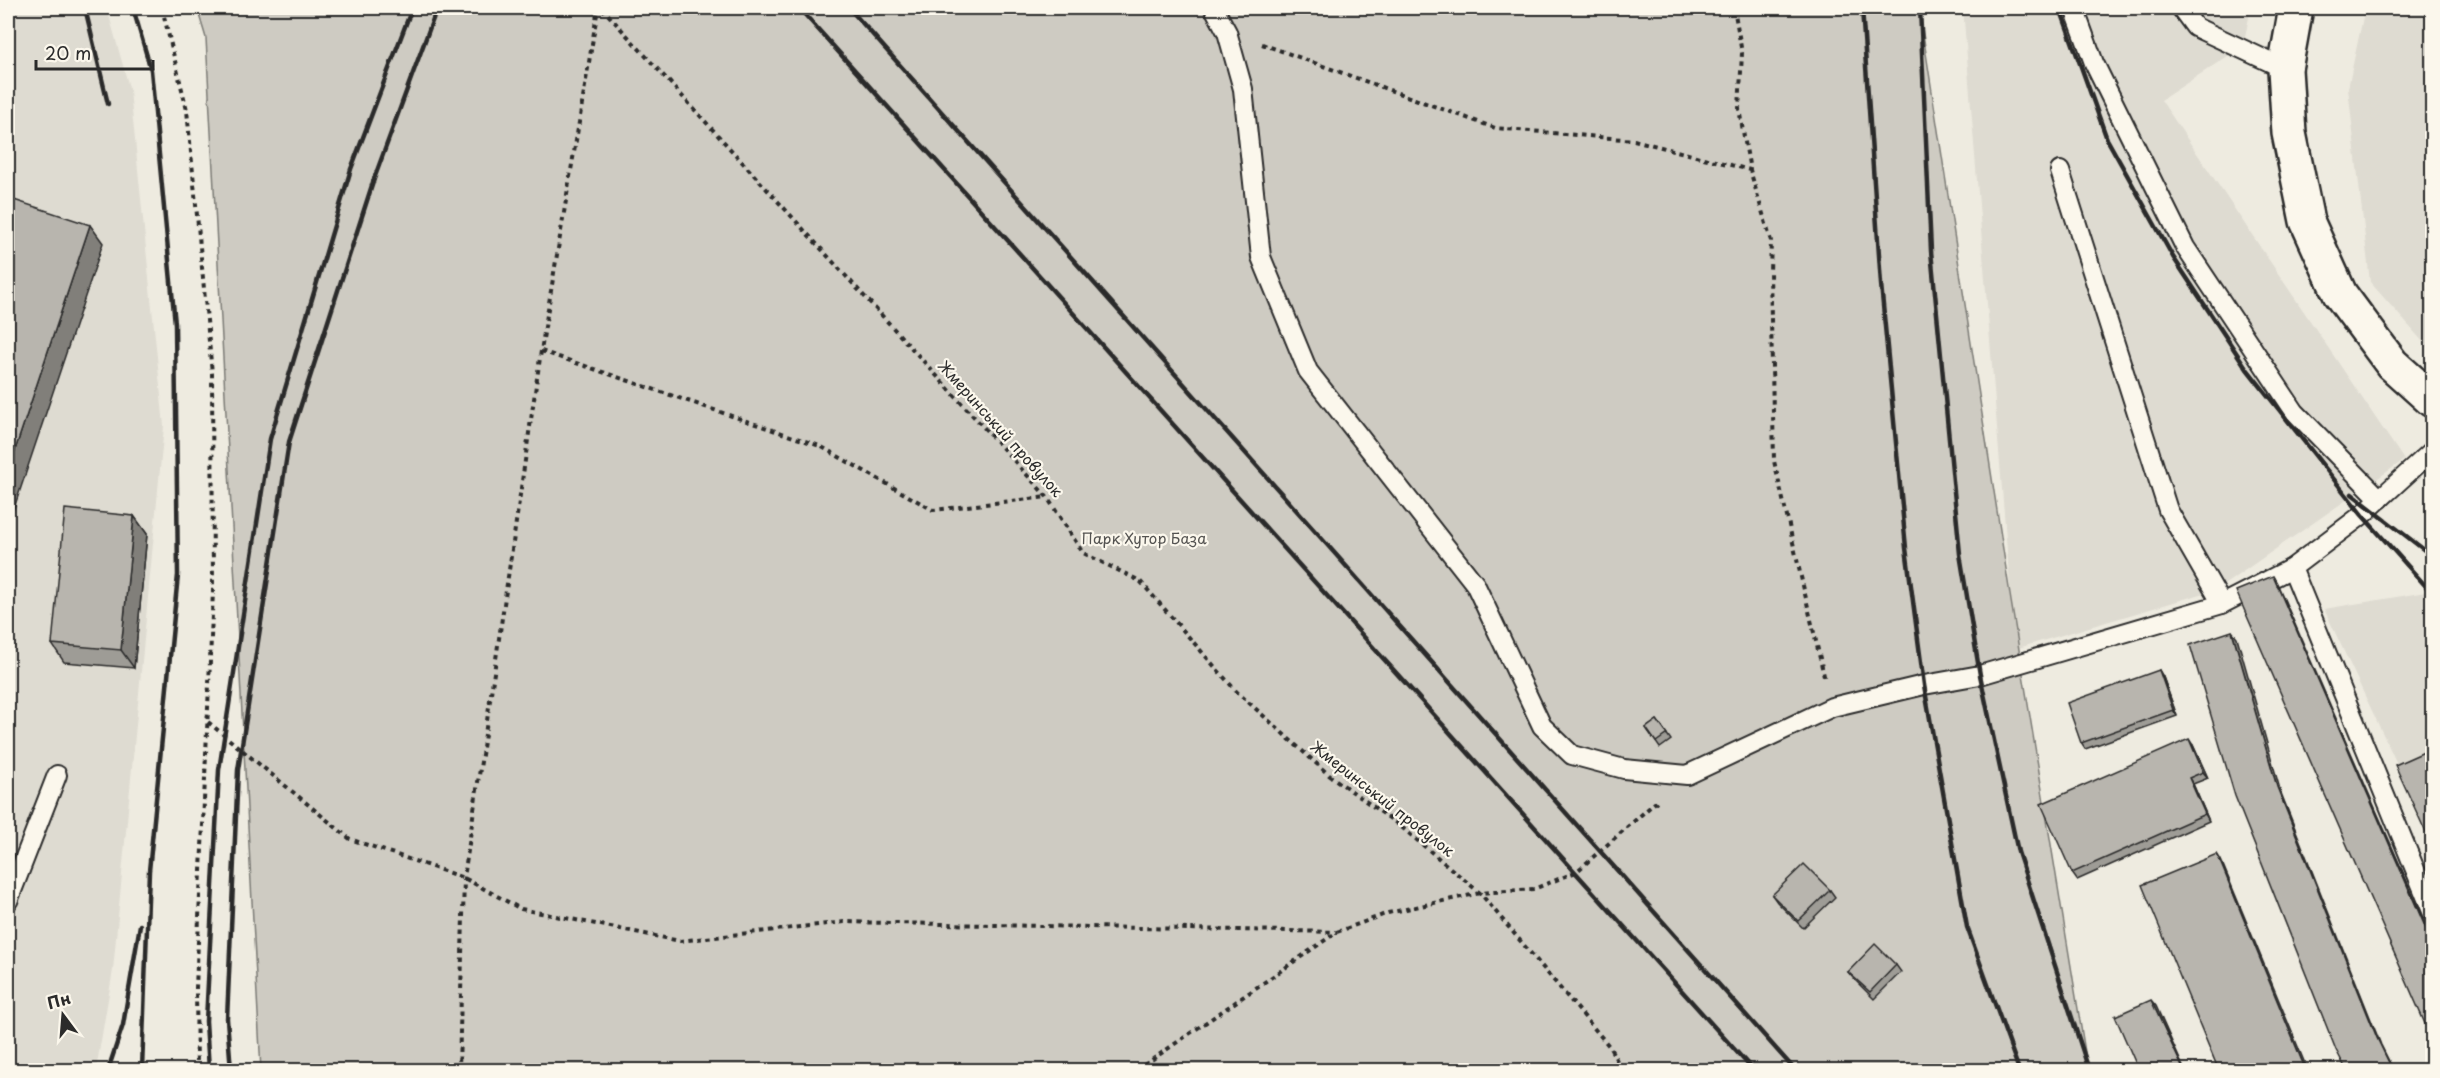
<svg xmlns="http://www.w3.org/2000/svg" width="2440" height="1078" viewBox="0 0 2440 1078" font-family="'Playpen Sans',sans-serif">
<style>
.built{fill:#dedbd1}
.green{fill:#cecbc2;stroke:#7c7b76;stroke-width:1.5}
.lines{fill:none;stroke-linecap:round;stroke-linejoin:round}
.service-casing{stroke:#2b2b2b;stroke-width:22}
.minor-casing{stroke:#2b2b2b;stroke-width:38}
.path{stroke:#2b2b2b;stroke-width:4;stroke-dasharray:4.5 4.5;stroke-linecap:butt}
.service{stroke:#fbf7ec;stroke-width:18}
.minor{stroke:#fbf7ec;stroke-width:33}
.rail{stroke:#2b2b2b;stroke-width:4.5}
.wall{fill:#9e9c96;stroke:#2b2b2b;stroke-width:1.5}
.shaded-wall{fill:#817f7a;stroke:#2b2b2b;stroke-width:1.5}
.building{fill:#b8b5ae;stroke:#2b2b2b;stroke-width:1.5}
.labels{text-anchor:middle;stroke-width:4.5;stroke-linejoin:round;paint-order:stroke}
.street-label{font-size:15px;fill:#2b2b2b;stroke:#fbf7ec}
.park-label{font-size:15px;fill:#545351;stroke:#fbf7ec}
</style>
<rect width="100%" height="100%" fill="#eeebe0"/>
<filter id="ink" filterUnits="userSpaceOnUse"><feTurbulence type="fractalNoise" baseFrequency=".0167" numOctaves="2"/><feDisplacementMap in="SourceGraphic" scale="12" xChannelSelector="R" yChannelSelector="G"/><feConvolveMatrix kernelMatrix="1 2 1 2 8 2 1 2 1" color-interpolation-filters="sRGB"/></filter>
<g filter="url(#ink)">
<g class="built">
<polygon points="8,8 107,8 130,91 164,426 113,970 96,1070 8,1070"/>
<polygon points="1963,8 2251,8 2243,46 2161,100 2404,460 2218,589 2015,649"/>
<polygon points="2365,8 2432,8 2432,352 2370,282 2348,88"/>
<polygon points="2432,591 2432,838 2324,609"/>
</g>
<polygon class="green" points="197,8 1919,8 2011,601 2087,1064 2090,1070 261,1070 206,38"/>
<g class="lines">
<defs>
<g id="service">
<polyline points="1214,8 1227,32 1243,89 1261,257 1308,371 1475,584 1542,726 1572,755 1624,769 1687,775 1832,707 1924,685 1980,675 2222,604 2292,568 2362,515 2432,451"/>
<polyline points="2074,8 2094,63 2185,247 2295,412 2380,499"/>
<polyline points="2181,8 2195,27 2285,69"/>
<polyline points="2060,171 2168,510 2222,604"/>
<polyline points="2292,568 2432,911"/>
<polyline points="8,901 57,775"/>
</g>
<polyline id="minor" points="2296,8 2285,69 2289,133 2307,221 2340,294 2392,364 2432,400"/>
</defs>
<use href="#service" class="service-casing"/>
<use href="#minor" class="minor-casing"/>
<g class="path">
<polyline points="162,8 187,110 212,373 213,591 196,988 197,1070"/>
<polyline points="602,8 1047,497 1083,553 1140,581 1236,691 1329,775 1399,825 1480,893 1609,1046 1622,1070"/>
<polyline points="1734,8 1742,53 1739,109 1750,170 1771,241 1770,272 1774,461 1825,680"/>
<polyline points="1262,44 1495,128 1634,140 1750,170"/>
<polyline points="541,351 820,446 933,510 1047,497"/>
<polyline points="208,722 350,839 464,878 521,909 680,941 844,922 1337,932"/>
<polyline points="459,1070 464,878 541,351 598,8"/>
<polyline points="1137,1070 1337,932 1388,913 1480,893 1534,889 1576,872 1657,801"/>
</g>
<use href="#service" class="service"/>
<use href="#minor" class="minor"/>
<g class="rail">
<polyline points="85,8 108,104"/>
<polyline points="133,8 151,70 175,324 178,575 149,871 142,1070"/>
<polyline points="799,8 1753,1070"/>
<polyline points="849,8 1795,1070"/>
<polyline points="1862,8 1881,284 1906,548 1924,685 1967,927 2019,1070"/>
<polyline points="1920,8 1931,251 1960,554 1980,675 2018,852 2089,1070"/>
<polyline points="2060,8 2107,139 2173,257 2247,369 2362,515 2432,593"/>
<polyline points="2352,494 2432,556"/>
<polyline points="108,1070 123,1025 140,925"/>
<polyline points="209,1070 206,1021 219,770 270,439 351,169 412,8"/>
<polyline points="231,1070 227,1019 238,770 289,442 374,179 437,8"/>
</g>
</g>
<g class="wall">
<polygon points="134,516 147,534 134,668 64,662 52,644"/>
<polygon points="2159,670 2163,677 2177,716 2085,749 2081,743"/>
<polygon points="1657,720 1671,740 1660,748 1646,728"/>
<polygon points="2193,745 2208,778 2193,784 2209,821 2077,880 2072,873"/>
<polygon points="1830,890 1835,897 1803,928 1777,902 1772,895"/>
<polygon points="1896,965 1901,972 1874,999 1853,978 1848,972"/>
</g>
<g class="shaded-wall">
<polygon points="90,225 103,243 8,526 8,471"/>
<polygon points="134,516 147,534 134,668 121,650"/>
<polygon points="2273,576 2277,583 2433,941 2433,945"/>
<polygon points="2232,631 2237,637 2281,793 2381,1045 2394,1071 2393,1071 2377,1038 2277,787"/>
<polygon points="2159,670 2163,677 2177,716 2173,710"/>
<polygon points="2189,739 2193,745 2208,778 2203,772"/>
<polygon points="2189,778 2193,784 2209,821 2205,814"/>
<polygon points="2217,854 2221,860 2308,1071 2306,1071"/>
<polygon points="2151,1000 2156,1006 2185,1071 2184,1071"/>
</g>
<g class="building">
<polygon points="8,198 90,225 8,471"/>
<polygon points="65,509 134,516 121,650 52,644"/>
<polygon points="2273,576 2433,945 2433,1042 2236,591"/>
<polygon points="2232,631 2277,787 2377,1038 2393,1071 2347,1071 2336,1050 2235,796 2190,645"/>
<polygon points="2159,670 2173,710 2081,743 2067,703"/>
<polygon points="1657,720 1667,734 1656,742 1646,728"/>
<polygon points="2189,739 2203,772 2189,778 2205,814 2072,873 2041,804"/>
<polygon points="2433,748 2433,848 2395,765"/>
<polygon points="2217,854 2306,1071 2219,1071 2142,885"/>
<polygon points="1804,864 1830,890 1798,921 1772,895"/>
<polygon points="1875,944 1896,965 1870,992 1848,972"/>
<polygon points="2151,1000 2184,1071 2139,1071 2115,1016"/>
</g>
</g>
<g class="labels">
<g class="street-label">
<text transform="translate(1000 429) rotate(48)" y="5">Жмеринський провулок</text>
<text transform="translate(1382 799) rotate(38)" y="5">Жмеринський провулок</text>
</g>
<g class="park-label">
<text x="1144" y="544">Парк Хутор База</text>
</g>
</g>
<rect width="2440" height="1078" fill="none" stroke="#fbf7ec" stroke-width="30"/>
<rect x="15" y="15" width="2410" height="1048" fill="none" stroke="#2b2b2b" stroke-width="2" filter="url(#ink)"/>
<g transform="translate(63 1015) rotate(344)" stroke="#fbf7ec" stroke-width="4.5" paint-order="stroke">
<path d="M0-4.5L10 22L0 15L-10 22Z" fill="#2b2b2b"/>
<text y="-9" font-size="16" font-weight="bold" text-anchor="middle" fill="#2b2b2b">Пн</text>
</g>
<path d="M36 60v9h117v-9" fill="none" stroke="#2b2b2b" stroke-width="3"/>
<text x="45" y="60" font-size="18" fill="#2b2b2b" stroke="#fbf7ec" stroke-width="4.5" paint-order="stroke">20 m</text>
</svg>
